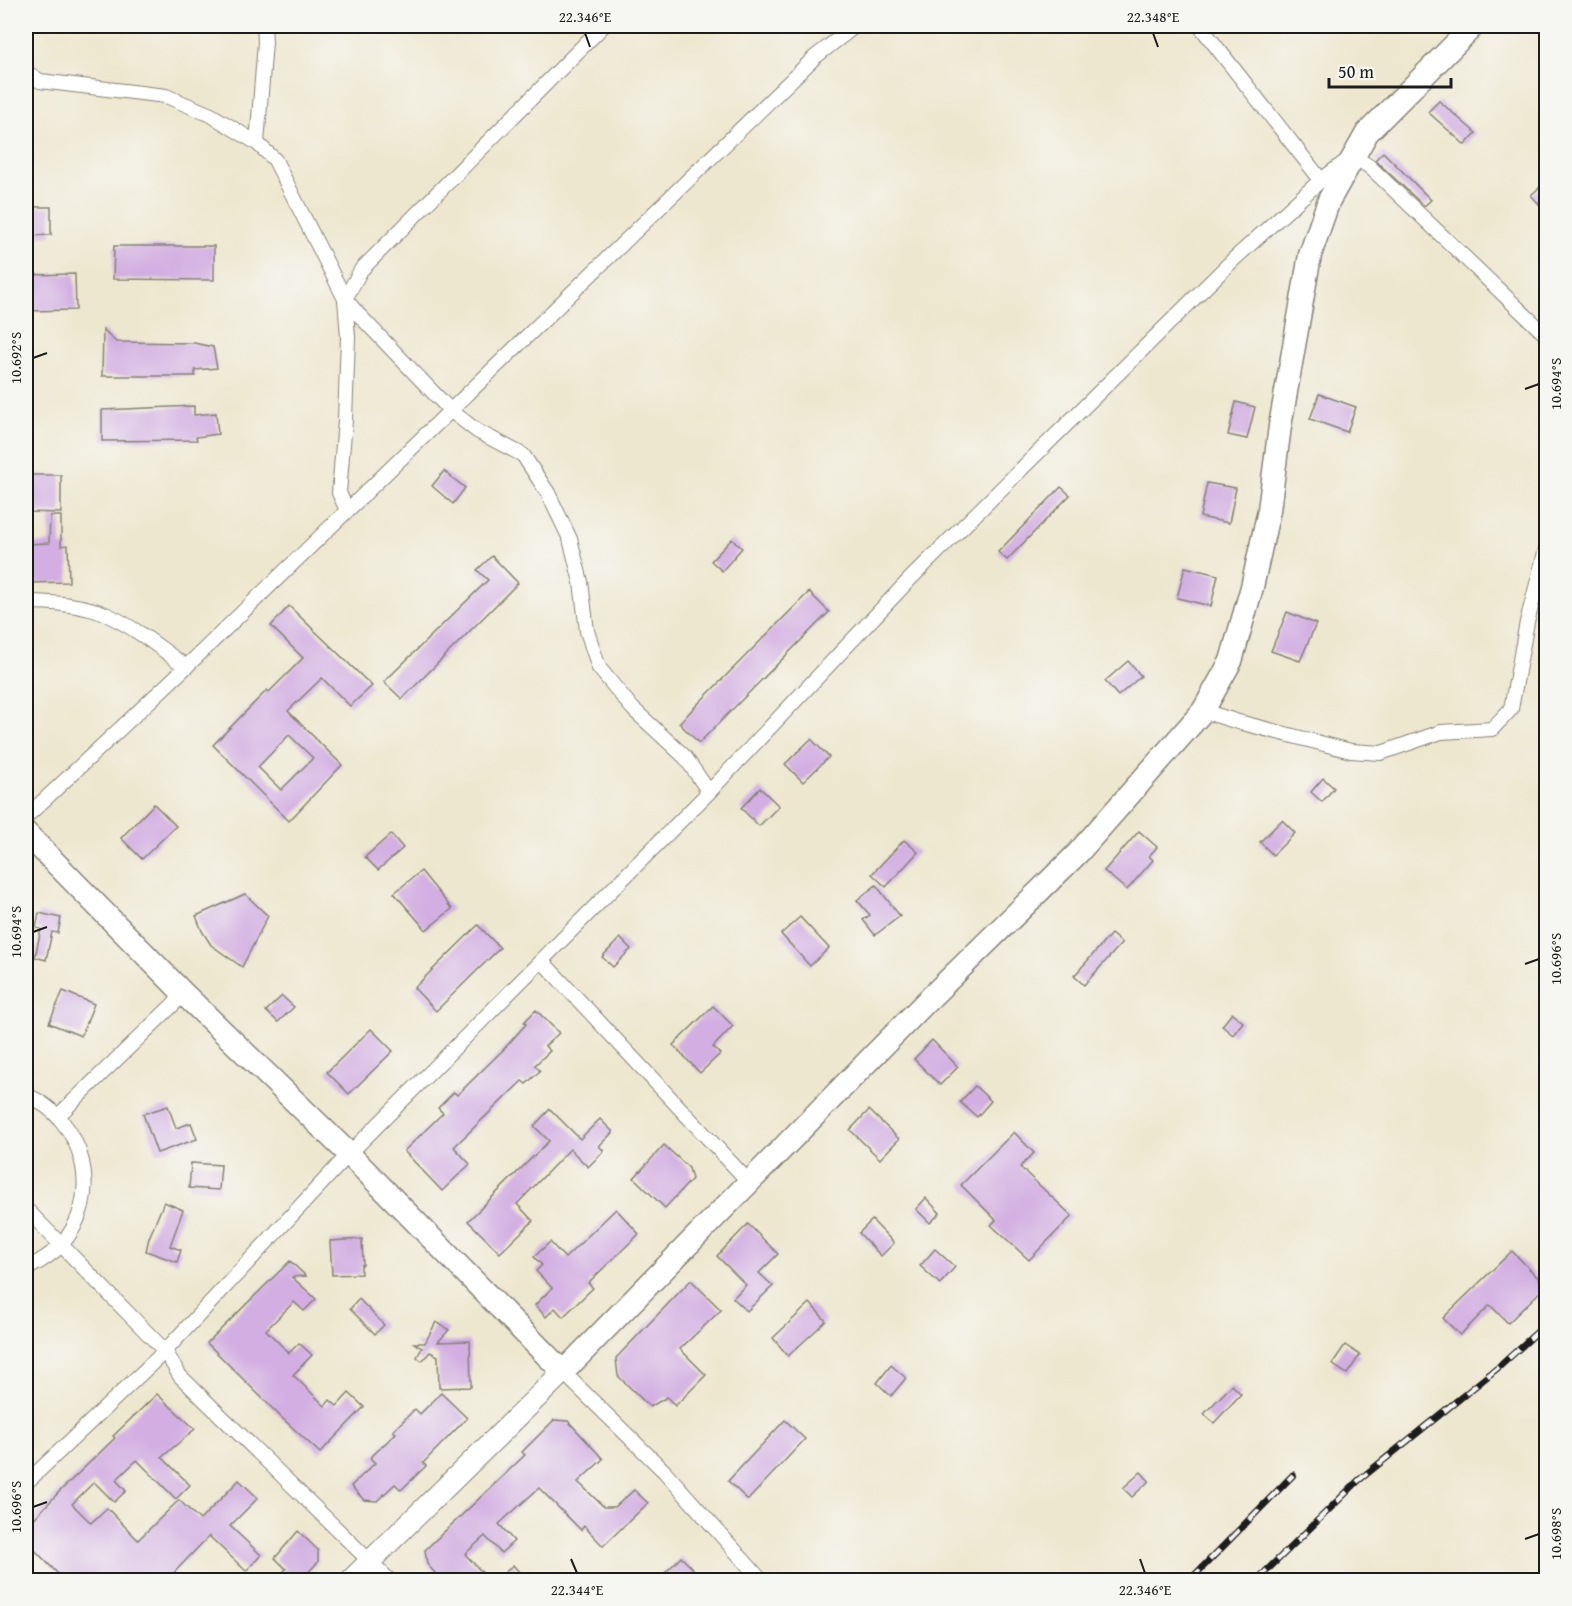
<svg xmlns="http://www.w3.org/2000/svg" width="1572" height="1606" viewBox="0 0 1572 1606" font-family="'Gentium Book Plus',serif">
<style>
.building{fill:#d2aee2;fill-rule:evenodd}
.lines{fill:none;stroke-linecap:round;stroke-linejoin:round}
.minor-casing{stroke:#858276;stroke-width:16}
.primary-casing{stroke:#858276;stroke-width:23}
.trunk-casing{stroke:#858276;stroke-width:25}
.minor{stroke:#fff;stroke-width:14}
.primary{stroke:#fff;stroke-width:21}
.trunk{stroke:#fff;stroke-width:22}
.rail-casing{stroke:#1c1c1c;stroke-width:7}
.rail{stroke:#f6f6f2;stroke-width:4.5;stroke-dasharray:14;stroke-linecap:butt}
.ticks{fill:none;stroke:#1c1c1c;stroke-width:2}
.neatline{fill:none;stroke:#1c1c1c;stroke-width:2}
.ticks-label{font-size:15px;text-anchor:middle;fill:#1c1c1c}
</style>
<rect width="100%" height="100%" fill="#f6f6f2"/>
<filter id="ink" filterUnits="userSpaceOnUse"><feTurbulence type="fractalNoise" baseFrequency=".0167" numOctaves="2"/><feDisplacementMap in="SourceGraphic" scale="12" xChannelSelector="R" yChannelSelector="G"/><feConvolveMatrix kernelMatrix="1 2 1 2 8 2 1 2 1" color-interpolation-filters="sRGB"/></filter>
<filter id="wash" filterUnits="userSpaceOnUse"><feTurbulence type="fractalNoise" baseFrequency=".008" numOctaves="4" result="noise"/><feDisplacementMap in="SourceGraphic" scale="24" xChannelSelector="R" yChannelSelector="G"/><feGaussianBlur stdDeviation="1.35" result="paint"/><feColorMatrix in="noise" values="0 0 0 0 0 0 0 0 0 0 0 0 0 0 0 0 0 1.4 0 .05"/><feComposite in="paint" operator="in"/></filter>
<g filter="url(#wash)">
<rect width="100%" height="100%" fill="#eee7cf"/>
<g id="blocks">
<g class="building">
<polygon points="1439,101 1476,133 1465,145 1428,112"/>
<polygon points="1383,152 1431,200 1424,206 1375,160"/>
<polygon points="1541,186 1546,192 1546,212 1531,195"/>
<polygon points="26,207 51,207 51,235 26,236"/>
<polygon points="114,246 214,246 214,280 113,279"/>
<polygon points="75,274 76,310 26,311 26,275"/>
<polygon points="103,329 116,342 194,343 213,347 217,368 195,370 195,376 102,376"/>
<polygon points="1319,394 1356,407 1347,432 1310,419"/>
<polygon points="1236,402 1255,407 1247,439 1228,435"/>
<polygon points="194,406 194,415 216,413 218,434 196,437 197,440 102,441 102,410"/>
<polygon points="444,471 465,488 453,504 432,486"/>
<polygon points="26,475 61,475 61,513 26,512"/>
<polygon points="1207,483 1236,488 1229,523 1200,517"/>
<polygon points="1061,487 1070,495 1007,560 998,552"/>
<polygon points="50,516 61,516 61,546 68,545 69,582 26,583 26,544 49,543"/>
<polygon points="732,539 742,548 722,571 711,561"/>
<polygon points="492,556 518,583 402,699 384,682 488,580 477,570"/>
<polygon points="1185,567 1218,575 1211,606 1177,598"/>
<polygon points="809,592 829,612 699,743 679,723"/>
<path d="M289,606L372,686L350,706L322,678L288,711L342,765L289,821L213,745L267,690L269,692L303,658L271,626ZM289,735L313,758L281,790L258,767Z"/>
<polygon points="1287,612 1316,624 1300,661 1271,651"/>
<polygon points="1128,661 1141,676 1118,696 1105,681"/>
<polygon points="811,739 829,757 803,782 785,764"/>
<polygon points="1323,778 1334,788 1322,802 1311,792"/>
<polygon points="760,788 779,806 759,826 741,808"/>
<polygon points="154,804 176,826 142,859 121,838"/>
<polygon points="1282,820 1295,833 1273,855 1260,842"/>
<polygon points="1139,831 1157,847 1149,856 1153,860 1127,890 1104,871"/>
<polygon points="391,834 403,848 378,870 365,857"/>
<polygon points="904,840 918,852 886,887 872,874"/>
<polygon points="421,871 452,909 426,930 394,893"/>
<polygon points="876,885 900,916 875,935 863,920 870,915 857,900"/>
<polygon points="245,894 268,916 242,967 211,945 202,931 196,916"/>
<polygon points="39,913 61,918 58,933 52,932 46,960 35,957 41,929 36,928"/>
<polygon points="800,917 829,948 810,966 781,934"/>
<polygon points="478,925 500,948 436,1011 414,988"/>
<polygon points="1111,934 1122,943 1084,985 1074,976"/>
<polygon points="620,938 631,949 613,967 602,957"/>
<polygon points="63,991 94,1004 81,1036 49,1023"/>
<polygon points="282,996 294,1007 278,1022 266,1011"/>
<polygon points="713,1006 733,1026 713,1047 720,1054 700,1073 673,1045"/>
<polygon points="536,1010 559,1033 545,1046 550,1051 535,1065 540,1071 526,1084 522,1081 454,1147 470,1164 442,1191 404,1151 443,1113 438,1108 454,1092 457,1095 504,1049 526,1024 524,1022"/>
<polygon points="1232,1013 1243,1022 1233,1035 1222,1026"/>
<polygon points="371,1029 393,1051 349,1094 327,1072"/>
<polygon points="932,1040 958,1067 940,1085 914,1059"/>
<polygon points="975,1086 991,1101 977,1117 960,1102"/>
<polygon points="168,1106 176,1128 191,1123 197,1139 157,1153 143,1114"/>
<polygon points="550,1109 580,1139 600,1119 613,1132 599,1146 604,1151 588,1167 570,1149 517,1204 533,1221 500,1253 468,1221 549,1141 534,1126"/>
<polygon points="869,1110 899,1139 880,1159 850,1130"/>
<polygon points="1014,1132 1034,1153 1020,1167 1072,1216 1029,1260 991,1225 996,1220 961,1185"/>
<polygon points="664,1145 689,1168 692,1179 665,1208 634,1178"/>
<polygon points="191,1163 221,1165 219,1190 189,1188"/>
<polygon points="926,1198 940,1213 930,1223 916,1209"/>
<polygon points="164,1202 183,1210 170,1246 181,1250 177,1262 146,1251 149,1238"/>
<polygon points="616,1209 639,1234 588,1283 593,1288 563,1317 555,1308 546,1317 535,1305 552,1288 536,1271 542,1265 534,1257 550,1242 565,1258"/>
<polygon points="872,1220 894,1243 881,1256 859,1233"/>
<polygon points="748,1224 778,1254 759,1273 773,1286 747,1311 733,1298 746,1285 717,1256"/>
<polygon points="362,1239 363,1265 361,1265 361,1274 332,1275 330,1241"/>
<polygon points="935,1249 955,1267 940,1284 920,1266"/>
<polygon points="1512,1251 1546,1286 1508,1323 1490,1305 1460,1335 1443,1318"/>
<polygon points="290,1261 306,1276 292,1277 316,1299 304,1311 294,1302 266,1330 289,1353 299,1343 312,1355 293,1375 325,1406 330,1400 337,1406 349,1393 364,1407 320,1453 282,1418 207,1343"/>
<polygon points="691,1280 721,1310 680,1349 706,1375 675,1406 667,1397 650,1407 618,1376 616,1358"/>
<polygon points="359,1299 384,1325 375,1334 350,1309"/>
<polygon points="810,1303 826,1321 788,1356 773,1338"/>
<polygon points="436,1322 449,1330 438,1342 470,1341 471,1387 439,1388 438,1356 430,1352 422,1361 417,1357 422,1348 414,1343 425,1343"/>
<polygon points="1345,1345 1360,1355 1347,1374 1332,1364"/>
<polygon points="891,1365 906,1378 891,1396 877,1383"/>
<polygon points="1232,1385 1241,1394 1214,1423 1204,1414"/>
<polygon points="441,1393 467,1418 423,1463 426,1466 401,1490 395,1484 377,1501 364,1500 351,1486 375,1463 370,1458 396,1433 393,1431 415,1409 420,1414"/>
<polygon points="157,1394 195,1429 162,1457 190,1485 176,1499 137,1460 116,1480 126,1491 114,1502 94,1482 72,1504 91,1523 107,1508 138,1540 179,1500 200,1520 239,1480 258,1498 230,1526 261,1555 246,1571 209,1536 166,1581 65,1581 29,1544 26,1536 27,1526 59,1492 115,1438 113,1436"/>
<polygon points="554,1420 568,1421 603,1459 578,1482 604,1507 615,1507 634,1490 648,1503 603,1546 584,1526 581,1530 539,1488 499,1524 514,1541 501,1553 485,1536 465,1554 490,1581 442,1581 427,1564 425,1550 525,1455 522,1452"/>
<polygon points="785,1420 805,1439 748,1500 728,1481"/>
<polygon points="1141,1472 1149,1481 1132,1497 1123,1488"/>
<polygon points="298,1531 318,1550 318,1562 300,1581 275,1581 286,1569 275,1558"/>
<polygon points="681,1557 705,1581 657,1581"/>
<polygon points="513,1565 527,1581 496,1581"/>
</g>
</g>
</g>
<g filter="url(#ink)">
<use href="#blocks" fill-opacity="0" stroke="#858276" stroke-width="1.5"/>
<g class="lines">
<defs>
<g id="minor">
<polyline points="1200,26 1321,180"/>
<polyline points="26,72 40,81 166,96 211,115 257,143 275,160 345,299 359,315 450,410 477,431 523,455 548,493 570,539 581,582 587,631 599,668 633,709 685,757 709,792"/>
<polyline points="257,143 265,42 264,26"/>
<polyline points="347,510 339,493 345,420 348,337 345,299 361,270 603,26"/>
<path d="M26,602C50,602 76,604 100,612C128,622 162,649 186,667"/>
<polyline points="1203,711 1235,721 1351,751 1381,753 1441,732 1492,729 1511,709 1527,622 1546,549"/>
<polyline points="26,817 186,667 815,57 855,26"/>
<polyline points="542,961 749,1182"/>
<path d="M26,1095C85,1119 105,1198 60,1246C50,1256 38,1263 26,1269"/>
<polyline points="58,1116 184,994"/>
<polyline points="26,1209 165,1351 180,1376 389,1580"/>
<polyline points="563,1372 665,1472 761,1580"/>
<polyline points="26,1483 165,1351 349,1154 709,792 910,579 1234,259 1321,180 1353,156 1370,167 1546,335"/>
</g>
<polyline id="primary" points="351,1580 563,1372"/>
<polyline id="trunk" points="26,833 184,994 349,1154 563,1372 926,1002 1078,853 1203,711 1231,661 1252,587 1269,510 1280,426 1310,255 1329,200 1367,133 1473,26"/>
</defs>
<use href="#minor" class="minor-casing"/>
<use href="#primary" class="primary-casing"/>
<use href="#trunk" class="trunk-casing"/>
<use href="#minor" class="minor"/>
<use href="#primary" class="primary"/>
<use href="#trunk" class="trunk"/>
<defs>
<g id="rail">
<polyline points="1190,1580 1293,1475"/>
<polyline points="1257,1580 1359,1480 1500,1366 1546,1324"/>
</g>
</defs>
<use href="#rail" class="rail-casing"/>
<use href="#rail" class="rail"/>
</g>
</g>
<path class="ticks" d="M585,33L590,47M1153,33L1158,47M33,358L47,353M1525,389L1539,384M33,932L47,927M1525,964L1539,959M33,1507L47,1502M1525,1539L1539,1534M571,1559L577,1573M1140,1559L1145,1573"/>
<rect width="1572" height="1606" fill="none" stroke="#f6f6f2" stroke-width="66"/>
<path d="M1329 78v9h122v-9" fill="none" stroke="#1c1c1c" stroke-width="3"/>
<text x="1338" y="78" font-size="18" fill="#1c1c1c" stroke="#f6f6f2" stroke-width="4.5" paint-order="stroke">50 m</text>
<rect x="33" y="33" width="1506" height="1540" class="neatline"/>
<g class="ticks-label">
<text x="585" y="22">22.346°E</text>
<text x="1153" y="22">22.348°E</text>
<text transform="translate(16 358) rotate(-90)" y="5">10.692°S</text>
<text transform="translate(1556 384) rotate(-90)" y="5">10.694°S</text>
<text transform="translate(16 932) rotate(-90)" y="5">10.694°S</text>
<text transform="translate(1556 959) rotate(-90)" y="5">10.696°S</text>
<text transform="translate(16 1507) rotate(-90)" y="5">10.696°S</text>
<text transform="translate(1556 1534) rotate(-90)" y="5">10.698°S</text>
<text x="577" y="1595">22.344°E</text>
<text x="1145" y="1595">22.346°E</text>
</g>
</svg>
